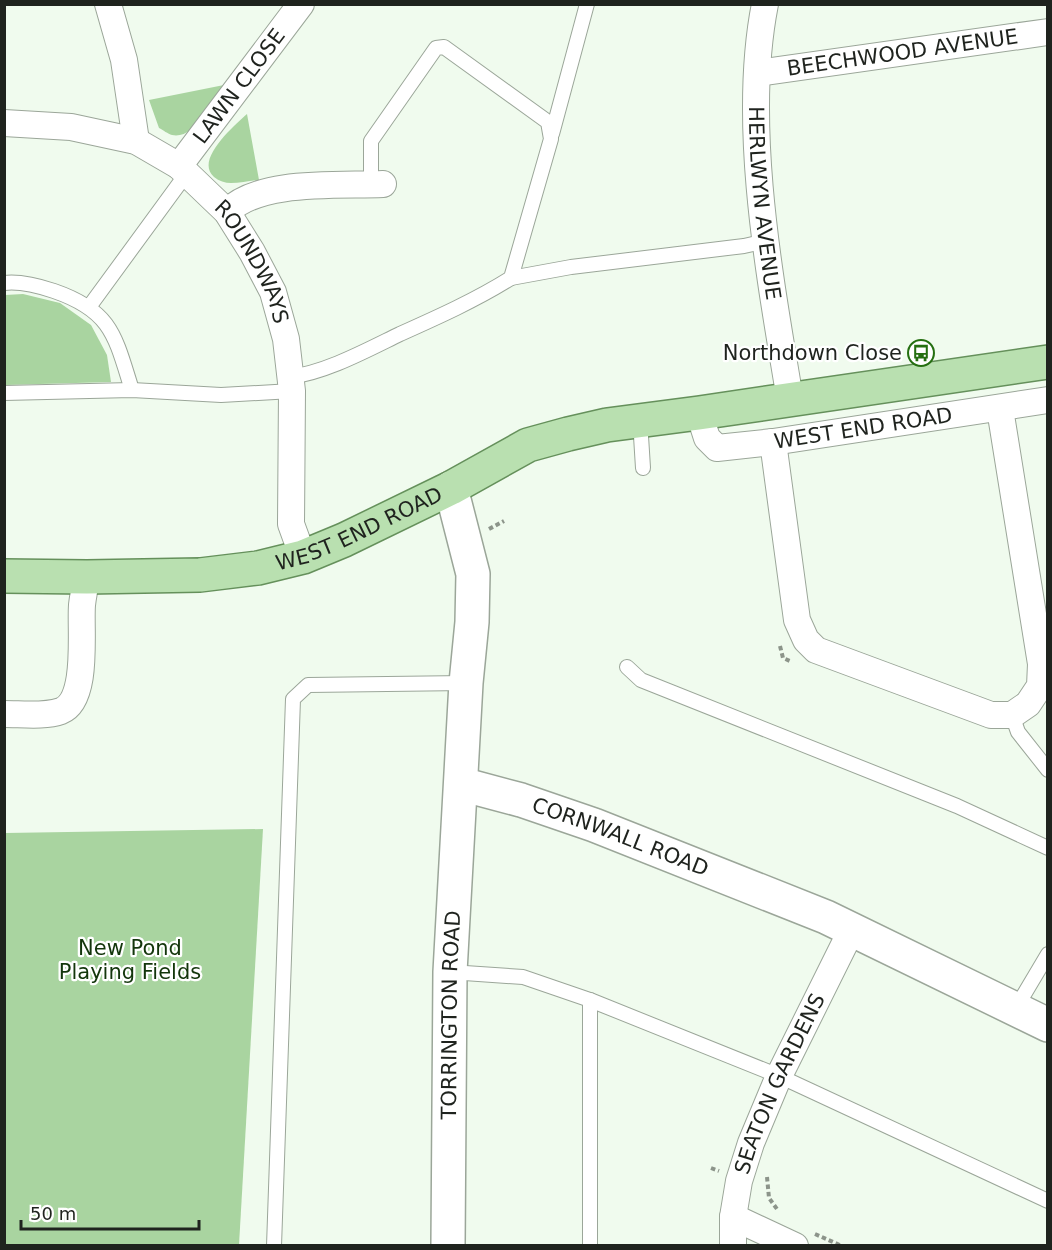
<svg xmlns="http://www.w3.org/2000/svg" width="1052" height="1250" viewBox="0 0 1052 1250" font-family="'DejaVu Sans',sans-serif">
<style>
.green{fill:#a9d4a0}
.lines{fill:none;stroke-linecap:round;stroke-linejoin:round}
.service-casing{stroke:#9ba699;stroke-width:16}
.minor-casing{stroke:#9ba699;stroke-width:28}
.tertiary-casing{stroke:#9ba699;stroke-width:36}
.primary-casing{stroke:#65905b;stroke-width:36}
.path{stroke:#8c948a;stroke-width:4;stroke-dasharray:4.5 3;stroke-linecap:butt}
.service{stroke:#fff;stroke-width:14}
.minor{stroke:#fff;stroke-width:26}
.tertiary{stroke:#fff;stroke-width:33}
.primary{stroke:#b9e0b0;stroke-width:33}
.labels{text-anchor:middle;stroke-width:4.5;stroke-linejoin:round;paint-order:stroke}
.street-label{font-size:21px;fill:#1f231e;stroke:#fff}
.poi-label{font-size:21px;fill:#1f231e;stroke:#fff;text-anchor:end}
.park-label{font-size:21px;fill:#13360b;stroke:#fff}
</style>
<rect width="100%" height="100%" fill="#f0fbee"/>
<g class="green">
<path d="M224,85C213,101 195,140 172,135C168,134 163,130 159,128L149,100Z"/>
<path d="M247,114L259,180C250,181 240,183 231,183C225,183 219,181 214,177C194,160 235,125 247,114Z"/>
<polygon points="23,294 60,303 91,325 107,355 111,382 5,385 5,295"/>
<polygon points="263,829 239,1245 5,1245 5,833"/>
</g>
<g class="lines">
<defs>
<g id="service">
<polyline points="552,134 587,4"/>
<polyline points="511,278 571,267 744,246 766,241"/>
<path d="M4,283C20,281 39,286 54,291C112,311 115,336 132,390"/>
<polyline points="89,307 187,173"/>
<path d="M289,377C325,373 367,350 400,334C438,317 476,300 511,278L551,139L548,122L444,47L436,48L371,141V185"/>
<polyline points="4,393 132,390 221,395 292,391"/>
<polyline points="640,420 643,468"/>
<polyline points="627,667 641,680 957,806 1048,848"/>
<polyline points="1012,715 1018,732 1048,770"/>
<polyline points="450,972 523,977 590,1000 779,1076 1048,1201"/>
<polyline points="1016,1008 1048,954"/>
<polyline points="274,1246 293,699 308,685 466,683"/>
<polyline points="590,1246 590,1000"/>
</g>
<g id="minor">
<polyline points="108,4 124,60 136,141"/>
<path id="s1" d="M765,4C741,125 770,278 790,399"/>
<path id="s2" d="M757,73L1048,32"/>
<path id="s3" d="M4,123L71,127L136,141L179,166L227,212L252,252L273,292L286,339L292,391L291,524L303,557"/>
<path id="s4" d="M179,166L301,4"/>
<path d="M227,212C259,179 339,186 383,184"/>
<path id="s5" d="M699,413L707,438L717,448L773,442L1048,400"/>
<polyline points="773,442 797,620 806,640 816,650 991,715 1012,715 1028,704 1040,686 1041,664 1000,409"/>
<path d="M4,714C22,714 44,717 61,711C89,700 80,630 82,605C83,596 85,586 87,577"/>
<polyline points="733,1217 795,1246"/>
<path id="s6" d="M733,1246V1217L739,1181L751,1143L779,1076L852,929"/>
</g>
<g id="tertiary">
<path id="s7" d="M461,784L521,800L594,825L826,917L1048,1025"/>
<path id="s8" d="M448,1246L450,972L466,683L472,622L473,574L451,488"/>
</g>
<g id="primary">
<path id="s9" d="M4,576L87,577L200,575L258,568L303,557L344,540L451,488L528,445L568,434L607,425L699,413L1048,362"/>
</g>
</defs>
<use href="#service" class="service-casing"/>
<use href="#minor" class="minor-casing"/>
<use href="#tertiary" class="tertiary-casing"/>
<use href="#primary" class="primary-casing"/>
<g class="path">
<polyline points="489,529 504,521"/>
<polyline points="780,646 783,658 790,661"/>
<polyline points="711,1168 719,1171"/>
<polyline points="767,1177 769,1198 777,1209"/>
<polyline points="815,1234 842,1246"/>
</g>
<use href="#service" class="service"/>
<use href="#minor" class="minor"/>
<use href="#tertiary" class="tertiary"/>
<use href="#primary" class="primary"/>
</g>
<defs>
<symbol id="bus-ring" viewBox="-11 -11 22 22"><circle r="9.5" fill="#fff" stroke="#256f11" stroke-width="1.5"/><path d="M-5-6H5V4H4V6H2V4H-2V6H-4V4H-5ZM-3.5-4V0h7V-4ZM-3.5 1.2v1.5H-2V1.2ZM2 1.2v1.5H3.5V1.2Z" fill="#256f11"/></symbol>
</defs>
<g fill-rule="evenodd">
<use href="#bus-ring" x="906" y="338" width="30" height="30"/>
</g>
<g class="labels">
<g class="street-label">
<text dy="7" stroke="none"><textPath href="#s2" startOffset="147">BEECHWOOD AVENUE</textPath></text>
<text dy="7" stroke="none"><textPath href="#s4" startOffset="100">LAWN CLOSE</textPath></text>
<text dy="7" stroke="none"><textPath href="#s1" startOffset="200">HERLWYN AVENUE</textPath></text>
<text dy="7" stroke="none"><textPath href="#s3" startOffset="306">ROUNDWAYS</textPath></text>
<text dy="7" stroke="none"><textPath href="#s5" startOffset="188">WEST END ROAD</textPath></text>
<text dy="7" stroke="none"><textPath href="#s9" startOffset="363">WEST END ROAD</textPath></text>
<text dy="7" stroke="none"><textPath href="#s7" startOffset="168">CORNWALL ROAD</textPath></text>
<text dy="7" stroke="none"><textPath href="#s8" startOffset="231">TORRINGTON ROAD</textPath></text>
<text dy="7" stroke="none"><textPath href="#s6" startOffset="171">SEATON GARDENS</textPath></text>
</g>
<g class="poi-label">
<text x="902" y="360">Northdown Close</text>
</g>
<g class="park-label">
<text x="130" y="955">New Pond<tspan x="130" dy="24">Playing Fields</tspan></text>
</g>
</g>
<rect width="1052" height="1250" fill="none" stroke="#1f231e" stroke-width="12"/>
<path d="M21 1220v9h178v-9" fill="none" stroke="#1f231e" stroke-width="3"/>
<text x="30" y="1220" font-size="18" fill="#1f231e" stroke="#ffffff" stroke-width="4.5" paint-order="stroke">50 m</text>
</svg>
